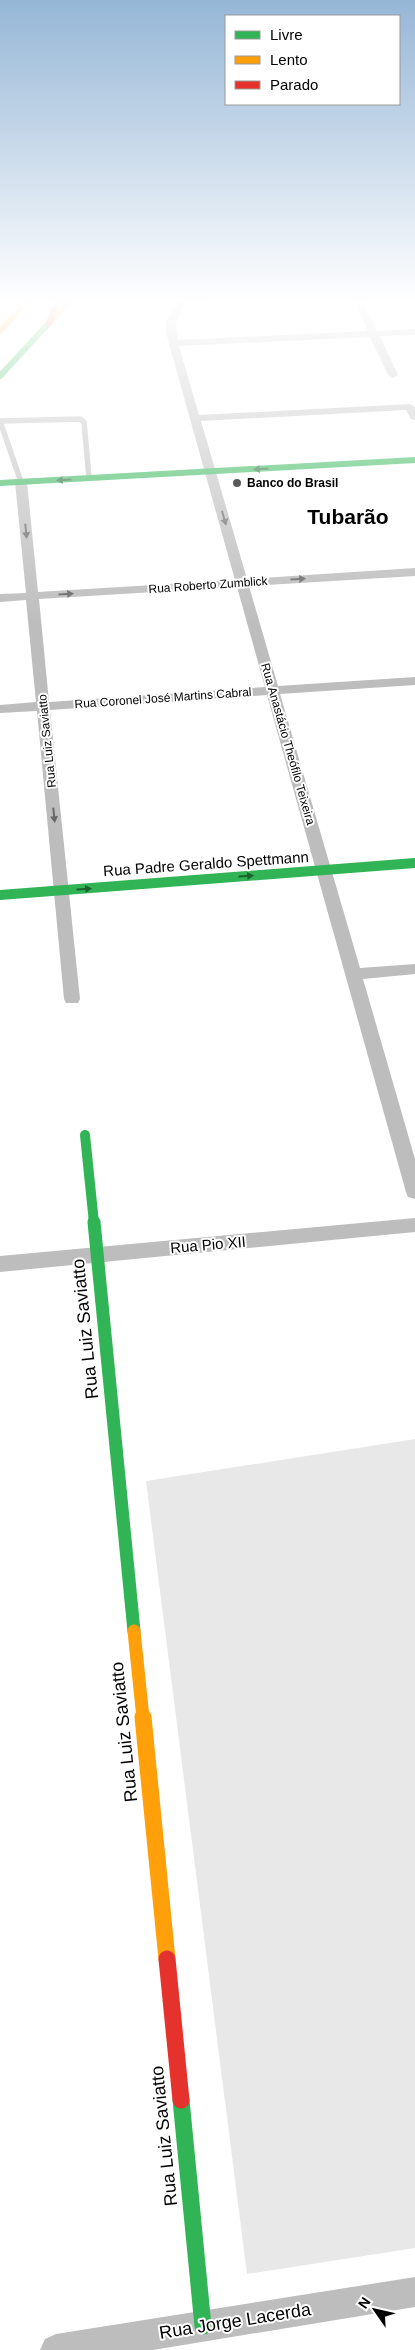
<svg xmlns="http://www.w3.org/2000/svg" width="415" height="2350" viewBox="0 0 415 2350" font-family="Arial,sans-serif">
<style>
.green{fill:#e8e8e8}
.lines{fill:none;stroke-linecap:round;stroke-linejoin:round}
.lane{stroke:#bdbdbd;stroke-width:5.5}
.street{fill:#bdbdbd;fill-rule:evenodd}
.fast-far3{stroke:#30b455;stroke-width:6}
.fast-far2{stroke:#30b455;stroke-width:10}
.fast-far1{stroke:#30b455;stroke-width:13}
.fast{stroke:#30b455;stroke-width:17}
.slow-far2{stroke:#ff9f0a;stroke-width:6}
.slow-far1{stroke:#ff9f0a;stroke-width:13}
.slow{stroke:#ff9f0a;stroke-width:17}
.jam-far1{stroke:#e5322d;stroke-width:6}
.jam{stroke:#e5322d;stroke-width:17}
.oneway{fill:#1a632f}
.oneway2{fill:#686868}
.poi-dot{fill:#595959;stroke:#fff;stroke-width:2}
.labels{text-anchor:middle;stroke-width:4;stroke-linejoin:round;paint-order:stroke}
.far-poi-label{font-size:12px;font-weight:bold;fill:#000;stroke:#fff;text-anchor:start}
.far-street-label{font-size:12px;fill:#000;stroke:#fff}
.street-label{font-size:15px;fill:#000;stroke:#fff}
.near-street-label{font-size:18px;fill:#000;stroke:#fff}
.far-town-label{font-size:21px;font-weight:bold;fill:#000;stroke:#fff}
</style>
<rect width="100%" height="100%" fill="#fff"/>
<polygon class="green" points="415,1439 415,2248 247,2274 146,1481"/>
<g class="lines">
<g class="lane">
<polyline points="0,421 21,482"/>
<polyline points="1,421 80,419 84,422 89,478"/>
</g>
<g class="street">
<path d="M178,298H233L229,301L185,304L176,322L178,340L368,331L353,298H362L377,331L415,329V335L380,336L398,375L393,378L388,375L370,337L179,346L199,415L410,404L415,407V420L411,419L406,410L201,421L247,579L415,568V576L249,586L278,686L415,677V685L280,694L360,968L415,964V974L363,979L415,1159V1199L408,1197L406,1192L267,695L50,710L80,999L78,1003H66L64,999L37,711L0,713V705L36,702L26,600L0,602V594L26,593L15,482L21,479L27,482L38,592L235,580L166,333V322ZM237,587L265,687L49,702L39,599Z"/>
<polygon points="415,1218 415,1232 0,1272 0,1256"/>
<polygon points="415,2277 415,2307 153,2350 40,2350 45,2339 56,2334"/>
</g>
<g class="fast-far3">
<polyline points="0,299 2,298"/>
<polyline points="0,376 49,323"/>
<polyline points="0,483 415,460"/>
</g>
<g class="fast-far2">
<polyline points="0,895 415,863"/>
<polyline points="85,1135 94,1223"/>
</g>
<polyline class="fast-far1" points="94,1222 134,1631"/>
<polyline class="fast" points="181,2100 203,2326"/>
<g class="slow-far2">
<polyline points="49,323 71,298"/>
<polyline points="0,331 31,298"/>
</g>
<polyline class="slow-far1" points="134,1631 143,1718"/>
<polyline class="slow" points="143,1717 167,1959"/>
<polyline class="jam-far1" points="49,323 58,298"/>
<polyline class="jam" points="167,1959 181,2100"/>
</g>
<defs><path id="oneway-solid" d="M-6-.8H1V-3.2L6.5 0L1 3.2V.8H-6Z" transform="scale(1.25)"/></defs>
<g class="oneway">
<use href="#oneway-solid" transform="translate(261 469) rotate(177)"/>
<use href="#oneway-solid" transform="translate(64 480) rotate(177)"/>
<use href="#oneway-solid" transform="translate(246 876) rotate(-4)"/>
<use href="#oneway-solid" transform="translate(84 889) rotate(-4)"/>
</g>
<g class="oneway2">
<use href="#oneway-solid" transform="translate(224 518) rotate(74)"/>
<use href="#oneway-solid" transform="translate(26 531) rotate(84)"/>
<use href="#oneway-solid" transform="translate(298 579) rotate(-4)"/>
<use href="#oneway-solid" transform="translate(66 594) rotate(-4)"/>
<use href="#oneway-solid" transform="translate(54 815) rotate(84)"/>
</g>
<linearGradient id="sky" x2="0" y2="1"><stop stop-color="#95b6d6"/><stop offset="0.48" stop-color="#fff"/><stop offset="1" stop-color="#fff" stop-opacity="0"/></linearGradient>
<rect width="415" height="627" fill="url(#sky)"/>
<circle class="poi-dot" cx="237" cy="483" r="5"/>
<g class="labels">
<g class="far-poi-label">
<text x="247" y="487">Banco do Brasil</text>
</g>
<g class="far-street-label">
<text transform="translate(208 585) rotate(-4)" y="4">Rua Roberto Zumblick</text>
<text transform="translate(163 698) rotate(-4)" y="4">Rua Coronel José Martins Cabral</text>
<text transform="translate(47 741) rotate(-96)" y="4">Rua Luiz Saviatto</text>
<text transform="translate(288 744) rotate(74)" y="4">Rua Anastácio Theófilo Teixeira</text>
</g>
<g class="street-label">
<text transform="translate(206 864) rotate(-4)" y="5">Rua Padre Geraldo Spettmann</text>
<text transform="translate(208 1245) rotate(-5)" y="5">Rua Pio XII</text>
</g>
<g class="near-street-label">
<text transform="translate(85 1329) rotate(-96)" y="6">Rua Luiz Saviatto</text>
<text transform="translate(124 1732) rotate(-96)" y="6">Rua Luiz Saviatto</text>
<text transform="translate(164 2136) rotate(-96)" y="6">Rua Luiz Saviatto</text>
<text transform="translate(235 2321) rotate(-9)" y="6">Rua Jorge Lacerda</text>
</g>
<g class="far-town-label">
<text x="348" y="524">Tubarão</text>
</g>
</g>
<rect x="225" y="15" width="175" height="90" fill="#ffffff" stroke="#999999"/>
<rect x="235" y="31" width="25" height="8" fill="#30b455" stroke="#999999"/>
<text x="270" y="40" font-size="15" fill="#000000">Livre</text>
<rect x="235" y="56" width="25" height="8" fill="#ff9f0a" stroke="#999999"/>
<text x="270" y="65" font-size="15" fill="#000000">Lento</text>
<rect x="235" y="81" width="25" height="8" fill="#e5322d" stroke="#999999"/>
<text x="270" y="90" font-size="15" fill="#000000">Parado</text>
<g transform="translate(375 2310) rotate(304)" stroke="#ffffff" stroke-width="4" paint-order="stroke">
<path d="M0-4L9 19L0 12L-9 19Z" fill="#000000"/>
<text y="-8" font-size="14" font-weight="bold" text-anchor="middle" fill="#000000">N</text>
</g>
</svg>
